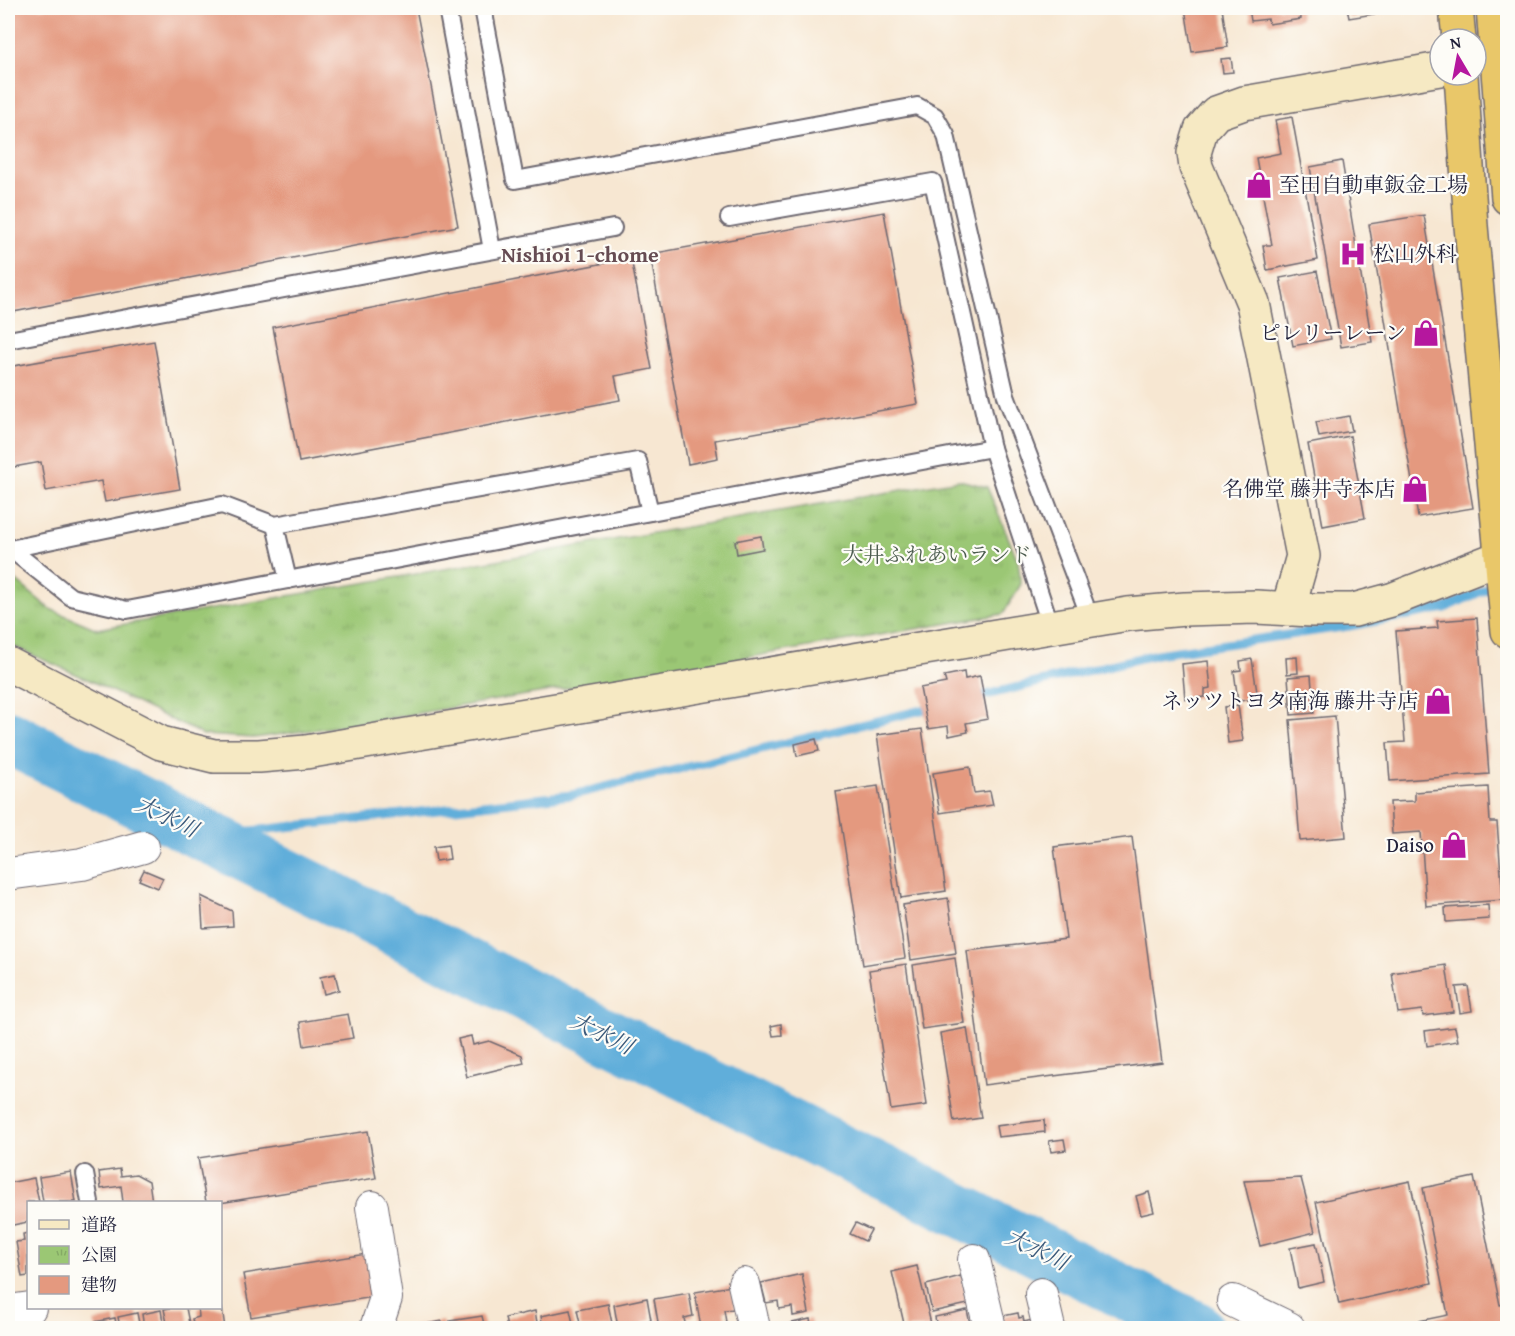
<svg xmlns="http://www.w3.org/2000/svg" width="1515" height="1336" viewBox="0 0 1515 1336" font-family="'Gentium Book Plus','Noto Serif JP',serif">
<style>
.park{fill:url(#park-tufts);stroke:#5e7458;stroke-width:1.5}
.lines{fill:none;stroke-linecap:round;stroke-linejoin:round}
.stream{stroke:#61aeda;stroke-width:9}
.river{stroke:#61aeda;stroke-width:54}
.building{fill:#e4997f}
.lane-casing{stroke:#6d6770;stroke-width:20}
.street-casing{stroke:#6d6770;stroke-width:34}
.secondary-casing{stroke:#6d6770;stroke-width:36}
.highway-casing{stroke:#6d6770;stroke-width:36}
.lane{stroke:#fff;stroke-width:16}
.street{stroke:#fff;stroke-width:32}
.secondary{stroke:#f6e9c3;stroke-width:33}
.highway{stroke:#e9c769;stroke-width:33}
.labels{text-anchor:middle;stroke-width:4.5;stroke-linejoin:round;paint-order:stroke}
.poi-label{font-size:21px;fill:#22223b;stroke:#fdfcf7;text-anchor:end}
.park-label{font-size:21px;fill:#4c5c4f;stroke:#fdfcf7}
.neighbourhood-label{font-size:22px;font-weight:bold;fill:#664c53;stroke:#fdfcf7}
.water-label{font-size:22px;font-style:italic;fill:#3b5a7b;stroke:#fdfcf7}
</style>
<defs>
<pattern id="park-tufts" width="24" height="20" patternUnits="userSpaceOnUse" patternTransform="scale(1.5)"><rect width="24" height="20" fill="#9bc774"/><path d="M3 7l-1-3M5 7V3M7 7l1-3M15 17l-1-3M17 17v-4M19 17l1-3" fill="none" stroke="#85ab65"/></pattern>
</defs>
<rect width="100%" height="100%" fill="#fdfcf7"/>
<filter id="ink" filterUnits="userSpaceOnUse"><feTurbulence type="fractalNoise" baseFrequency=".0167" numOctaves="2"/><feDisplacementMap in="SourceGraphic" scale="12" xChannelSelector="R" yChannelSelector="G"/><feConvolveMatrix kernelMatrix="1 2 1 2 8 2 1 2 1" color-interpolation-filters="sRGB"/></filter>
<filter id="wash" filterUnits="userSpaceOnUse"><feTurbulence type="fractalNoise" baseFrequency=".008" numOctaves="4" result="noise"/><feDisplacementMap in="SourceGraphic" scale="24" xChannelSelector="R" yChannelSelector="G"/><feGaussianBlur stdDeviation="1.35" result="paint"/><feColorMatrix in="noise" values="0 0 0 0 0 0 0 0 0 0 0 0 0 0 0 0 0 1.4 0 .05"/><feComposite in="paint" operator="in"/></filter>
<g filter="url(#wash)">
<rect width="100%" height="100%" fill="#f7e7d2"/>
<polygon class="park" points="959,480 987,487 1018,561 1021,584 1003,614 355,724 254,738 203,735 87,679 8,644 8,574 50,609 97,629"/>
<g class="lines">
<g class="stream">
<polyline points="973,698 1157,654 1349,626 1445,608 1497,584"/>
<polyline points="206,836 572,795 934,707"/>
</g>
<polyline class="river" points="8,737 1196,1328"/>
</g>
<g id="blocks">
<g class="building">
<polygon points="8,8 416,8 458,226 8,313"/>
<polygon points="1185,8 1222,8 1228,47 1192,52"/>
<polygon points="1249,8 1300,8 1301,19 1269,24 1268,19 1251,21"/>
<polygon points="1347,8 1398,8 1399,10 1349,18"/>
<polygon points="1231,58 1233,72 1223,73 1221,59"/>
<polygon points="1292,117 1318,260 1267,270 1263,245 1272,245 1256,158 1281,153 1275,120"/>
<polygon points="1342,161 1372,342 1341,347 1310,167"/>
<polygon points="884,212 918,404 715,440 718,458 688,464 650,254"/>
<polygon points="1424,215 1473,508 1418,517 1369,224"/>
<polygon points="631,258 652,369 615,376 620,400 299,462 273,327"/>
<polygon points="1317,271 1331,339 1293,346 1280,278"/>
<polygon points="154,341 180,489 105,502 101,481 46,491 41,462 8,468 8,367"/>
<polygon points="1349,416 1352,431 1319,437 1316,422"/>
<polygon points="1350,436 1365,518 1323,526 1308,444"/>
<polygon points="761,536 763,549 737,554 735,541"/>
<polygon points="1477,618 1489,774 1390,781 1387,743 1405,742 1396,631 1438,628 1437,621"/>
<polygon points="1297,657 1298,673 1287,674 1286,658"/>
<polygon points="1252,659 1258,699 1238,701 1234,671 1241,670 1240,661"/>
<polygon points="1208,661 1211,688 1205,689 1205,697 1185,699 1182,664"/>
<polygon points="964,672 965,679 980,676 988,719 966,723 968,732 949,736 948,726 928,729 920,688 946,683 944,676"/>
<polygon points="1311,675 1314,713 1291,715 1288,677"/>
<polygon points="1238,705 1243,741 1228,743 1224,707"/>
<polygon points="1335,716 1346,837 1300,841 1290,720"/>
<polygon points="922,729 946,891 901,898 877,735"/>
<polygon points="816,739 819,751 797,756 795,744"/>
<polygon points="970,767 974,793 990,791 993,805 940,813 933,773"/>
<polygon points="878,786 905,958 863,965 836,792"/>
<polygon points="1488,787 1490,822 1497,822 1503,900 1426,906 1421,832 1392,834 1390,802 1415,801 1415,792"/>
<polygon points="1132,837 1162,1062 984,1085 967,951 1066,939 1054,847"/>
<polygon points="448,845 450,859 436,861 434,847"/>
<polygon points="144,870 163,878 158,888 139,880"/>
<polygon points="201,896 232,911 233,926 203,928"/>
<polygon points="948,898 956,953 911,960 903,905"/>
<polygon points="1488,905 1489,919 1446,922 1445,908"/>
<polygon points="955,958 964,1023 922,1029 913,965"/>
<polygon points="906,964 927,1105 891,1110 869,970"/>
<polygon points="1446,965 1453,1012 1423,1016 1422,1010 1398,1013 1392,973"/>
<polygon points="335,974 339,990 324,994 320,977"/>
<polygon points="1468,986 1472,1011 1460,1013 1456,987"/>
<polygon points="348,1014 353,1038 304,1046 300,1022"/>
<polygon points="781,1024 782,1035 773,1036 771,1026"/>
<polygon points="1455,1027 1458,1041 1427,1046 1425,1031"/>
<polygon points="967,1028 981,1118 954,1122 940,1033"/>
<polygon points="471,1036 473,1045 489,1041 522,1055 524,1063 467,1077 458,1039"/>
<polygon points="1044,1120 1045,1132 998,1137 996,1126"/>
<polygon points="368,1131 376,1178 220,1203 206,1202 198,1158"/>
<polygon points="1064,1139 1066,1150 1051,1152 1049,1141"/>
<polygon points="120,1169 121,1176 136,1174 149,1181 152,1202 123,1202 121,1186 101,1189 99,1172"/>
<polygon points="71,1172 76,1202 43,1202 39,1177"/>
<polygon points="1474,1177 1500,1305 1508,1304 1508,1328 1385,1328 1448,1315 1423,1188"/>
<polygon points="34,1178 39,1202 28,1202 28,1222 8,1226 8,1195 10,1194 8,1183"/>
<polygon points="1301,1178 1315,1232 1260,1246 1244,1181"/>
<polygon points="1410,1181 1432,1283 1339,1304 1316,1202"/>
<polygon points="1149,1192 1154,1212 1141,1215 1136,1196"/>
<polygon points="856,1223 871,1230 865,1241 850,1234"/>
<polygon points="28,1233 28,1276 22,1277 16,1242 24,1241 23,1234"/>
<polygon points="1316,1243 1324,1282 1298,1288 1290,1248"/>
<polygon points="366,1254 374,1297 251,1317 243,1274"/>
<polygon points="917,1266 932,1328 905,1328 892,1272"/>
<polygon points="802,1274 809,1313 793,1316 792,1307 779,1309 778,1301 766,1303 761,1283"/>
<polygon points="961,1276 968,1304 932,1312 926,1285"/>
<polygon points="731,1286 735,1309 724,1310 727,1328 701,1328 695,1292"/>
<polygon points="689,1293 693,1316 684,1318 686,1328 659,1328 654,1299"/>
<polygon points="647,1298 651,1320 643,1322 645,1328 618,1328 614,1305"/>
<polygon points="608,1304 613,1328 581,1328 577,1310"/>
<polygon points="170,1308 186,1308 190,1328 168,1328 164,1309"/>
<polygon points="198,1308 222,1308 225,1328 194,1328 192,1319 199,1317"/>
<polygon points="161,1310 164,1328 144,1328 142,1314"/>
<polygon points="570,1310 574,1328 543,1328 541,1316"/>
<polygon points="967,1310 971,1328 937,1328 935,1317"/>
<polygon points="535,1311 538,1328 507,1328 505,1318"/>
<polygon points="137,1313 140,1328 120,1328 118,1317"/>
<polygon points="1018,1313 1019,1318 1023,1317 1024,1322 1032,1320 1039,1328 1006,1328 1003,1316"/>
<polygon points="482,1316 485,1328 451,1328 450,1321"/>
<polygon points="115,1318 117,1328 96,1328 94,1322"/>
<polygon points="810,1319 812,1328 770,1328"/>
<polygon points="442,1321 444,1328 409,1328 409,1327"/>
</g>
</g>
</g>
<g filter="url(#ink)">
<use href="#blocks" fill-opacity="0" stroke="#6d6770" stroke-width="1.5"/>
<g class="lines">
<defs>
<g id="lane">
<polyline points="447,8 492,250"/>
<polyline points="483,8 515,180 917,106 935,116 946,135 1006,396 1091,620"/>
<polyline points="729,218 933,182 992,448 1051,627"/>
<polyline points="8,340 613,228"/>
<polyline points="275,525 288,580"/>
<polyline points="8,547 71,597 127,610 992,448"/>
<polyline points="10,549 222,505 275,525 638,461 650,512"/>
<polyline points="85,1174 90,1202"/>
</g>
<g id="street">
<polyline points="8,874 82,864 143,847"/>
<polyline points="372,1207 386,1298 377,1325 378,1328"/>
<polyline points="974,1260 990,1328"/>
<polyline points="744,1284 754,1328"/>
<polyline points="1041,1294 1049,1328"/>
<polyline points="1233,1301 1289,1328"/>
<polyline points="8,1311 30,1308"/>
</g>
<g id="secondary">
<polyline points="1288,609 1303,556 1253,303 1196,167 1194,153 1201,130 1216,113 1244,103 1440,69"/>
<polyline points="8,664 161,743 214,756 259,756 306,752 1128,614 1185,609 1256,607 1312,610 1354,610 1391,600 1501,557 1508,552"/>
</g>
<g id="highway">
<polyline points="1456,8 1459,39"/>
<polyline points="1493,8 1508,198"/>
<polyline points="1461,75 1471,226 1508,631"/>
</g>
</defs>
<use href="#lane" class="lane-casing"/>
<use href="#street" class="street-casing"/>
<use href="#secondary" class="secondary-casing"/>
<use href="#highway" class="highway-casing"/>
<use href="#lane" class="lane"/>
<use href="#street" class="street"/>
<use href="#secondary" class="secondary"/>
<use href="#highway" class="highway"/>
</g>
</g>
<defs>
<symbol id="shop-bare" viewBox="-9 -9 18 18"><path d="M-5-2.5h2.3a2.7 3.5 0 0 1 5.4 0H5L5.5 6h-11ZM-1.5-2.5h3a1.5 2.3 0 0 0-3 0Z" fill="#b5179e" stroke="#fdfcf7" stroke-width="2.5" paint-order="stroke"/></symbol>
<symbol id="hospital-bare" viewBox="-9 -9 18 18"><path d="M-5-5h3v3.5h4V-5h3V5h-3V1.5h-4V5h-3Z" fill="#b5179e" stroke="#fdfcf7" stroke-width="2.5" paint-order="stroke"/></symbol>
</defs>
<g fill-rule="evenodd">
<use href="#shop-bare" x="1240" y="166" width="38" height="38"/>
<use href="#hospital-bare" x="1334" y="235" width="38" height="38"/>
<use href="#shop-bare" x="1407" y="314" width="38" height="38"/>
<use href="#shop-bare" x="1396" y="470" width="38" height="38"/>
<use href="#shop-bare" x="1419" y="682" width="38" height="38"/>
<use href="#shop-bare" x="1435" y="826" width="38" height="38"/>
</g>
<g class="labels">
<g class="poi-label">
<text x="1279" y="192" text-anchor="start">至田自動車鈑金工場</text>
<text x="1373" y="261" text-anchor="start">松山外科</text>
<text x="1406" y="340">ピレリーレーン</text>
<text x="1395" y="496">名佛堂 藤井寺本店</text>
<text x="1418" y="708">ネッツトヨタ南海 藤井寺店</text>
<text x="1434" y="852">Daiso</text>
</g>
<g class="park-label">
<text x="937" y="562">大井ふれあいランド</text>
</g>
<g class="neighbourhood-label">
<text x="580" y="262">Nishioi 1-chome</text>
</g>
<g class="water-label">
<text transform="translate(167 816) rotate(26)" y="8">大水川</text>
<text transform="translate(602 1033) rotate(26)" y="8">大水川</text>
<text transform="translate(1037 1249) rotate(26)" y="8">大水川</text>
</g>
</g>
<rect width="1515" height="1336" fill="none" stroke="#fdfcf7" stroke-width="30"/>
<rect x="27" y="1201" width="195" height="108" fill="#fdfcf7" stroke="#a5a5ac" stroke-width="1.5"/>
<rect x="39" y="1220" width="30" height="9" fill="#f6e9c3" stroke="#a5a5ac" stroke-width="1.5"/>
<text x="81" y="1231" font-size="18" fill="#22223b">道路</text>
<rect x="39" y="1246" width="30" height="18" fill="url(#park-tufts)" stroke="#a5a5ac" stroke-width="1.5"/>
<text x="81" y="1261" font-size="18" fill="#22223b">公園</text>
<rect x="39" y="1276" width="30" height="18" fill="#e4997f" stroke="#a5a5ac" stroke-width="1.5"/>
<text x="81" y="1291" font-size="18" fill="#22223b">建物</text>
<g transform="translate(1458 57) rotate(350)"><circle r="28" fill="#fdfcf7" stroke="#a5a5ac" stroke-width="1.5"/>
<path d="M0-4.5L10 22L0 15L-10 22Z" fill="#b5179e"/>
<text y="-9" font-size="16" font-weight="bold" text-anchor="middle" fill="#22223b">N</text>
</g>
</svg>
